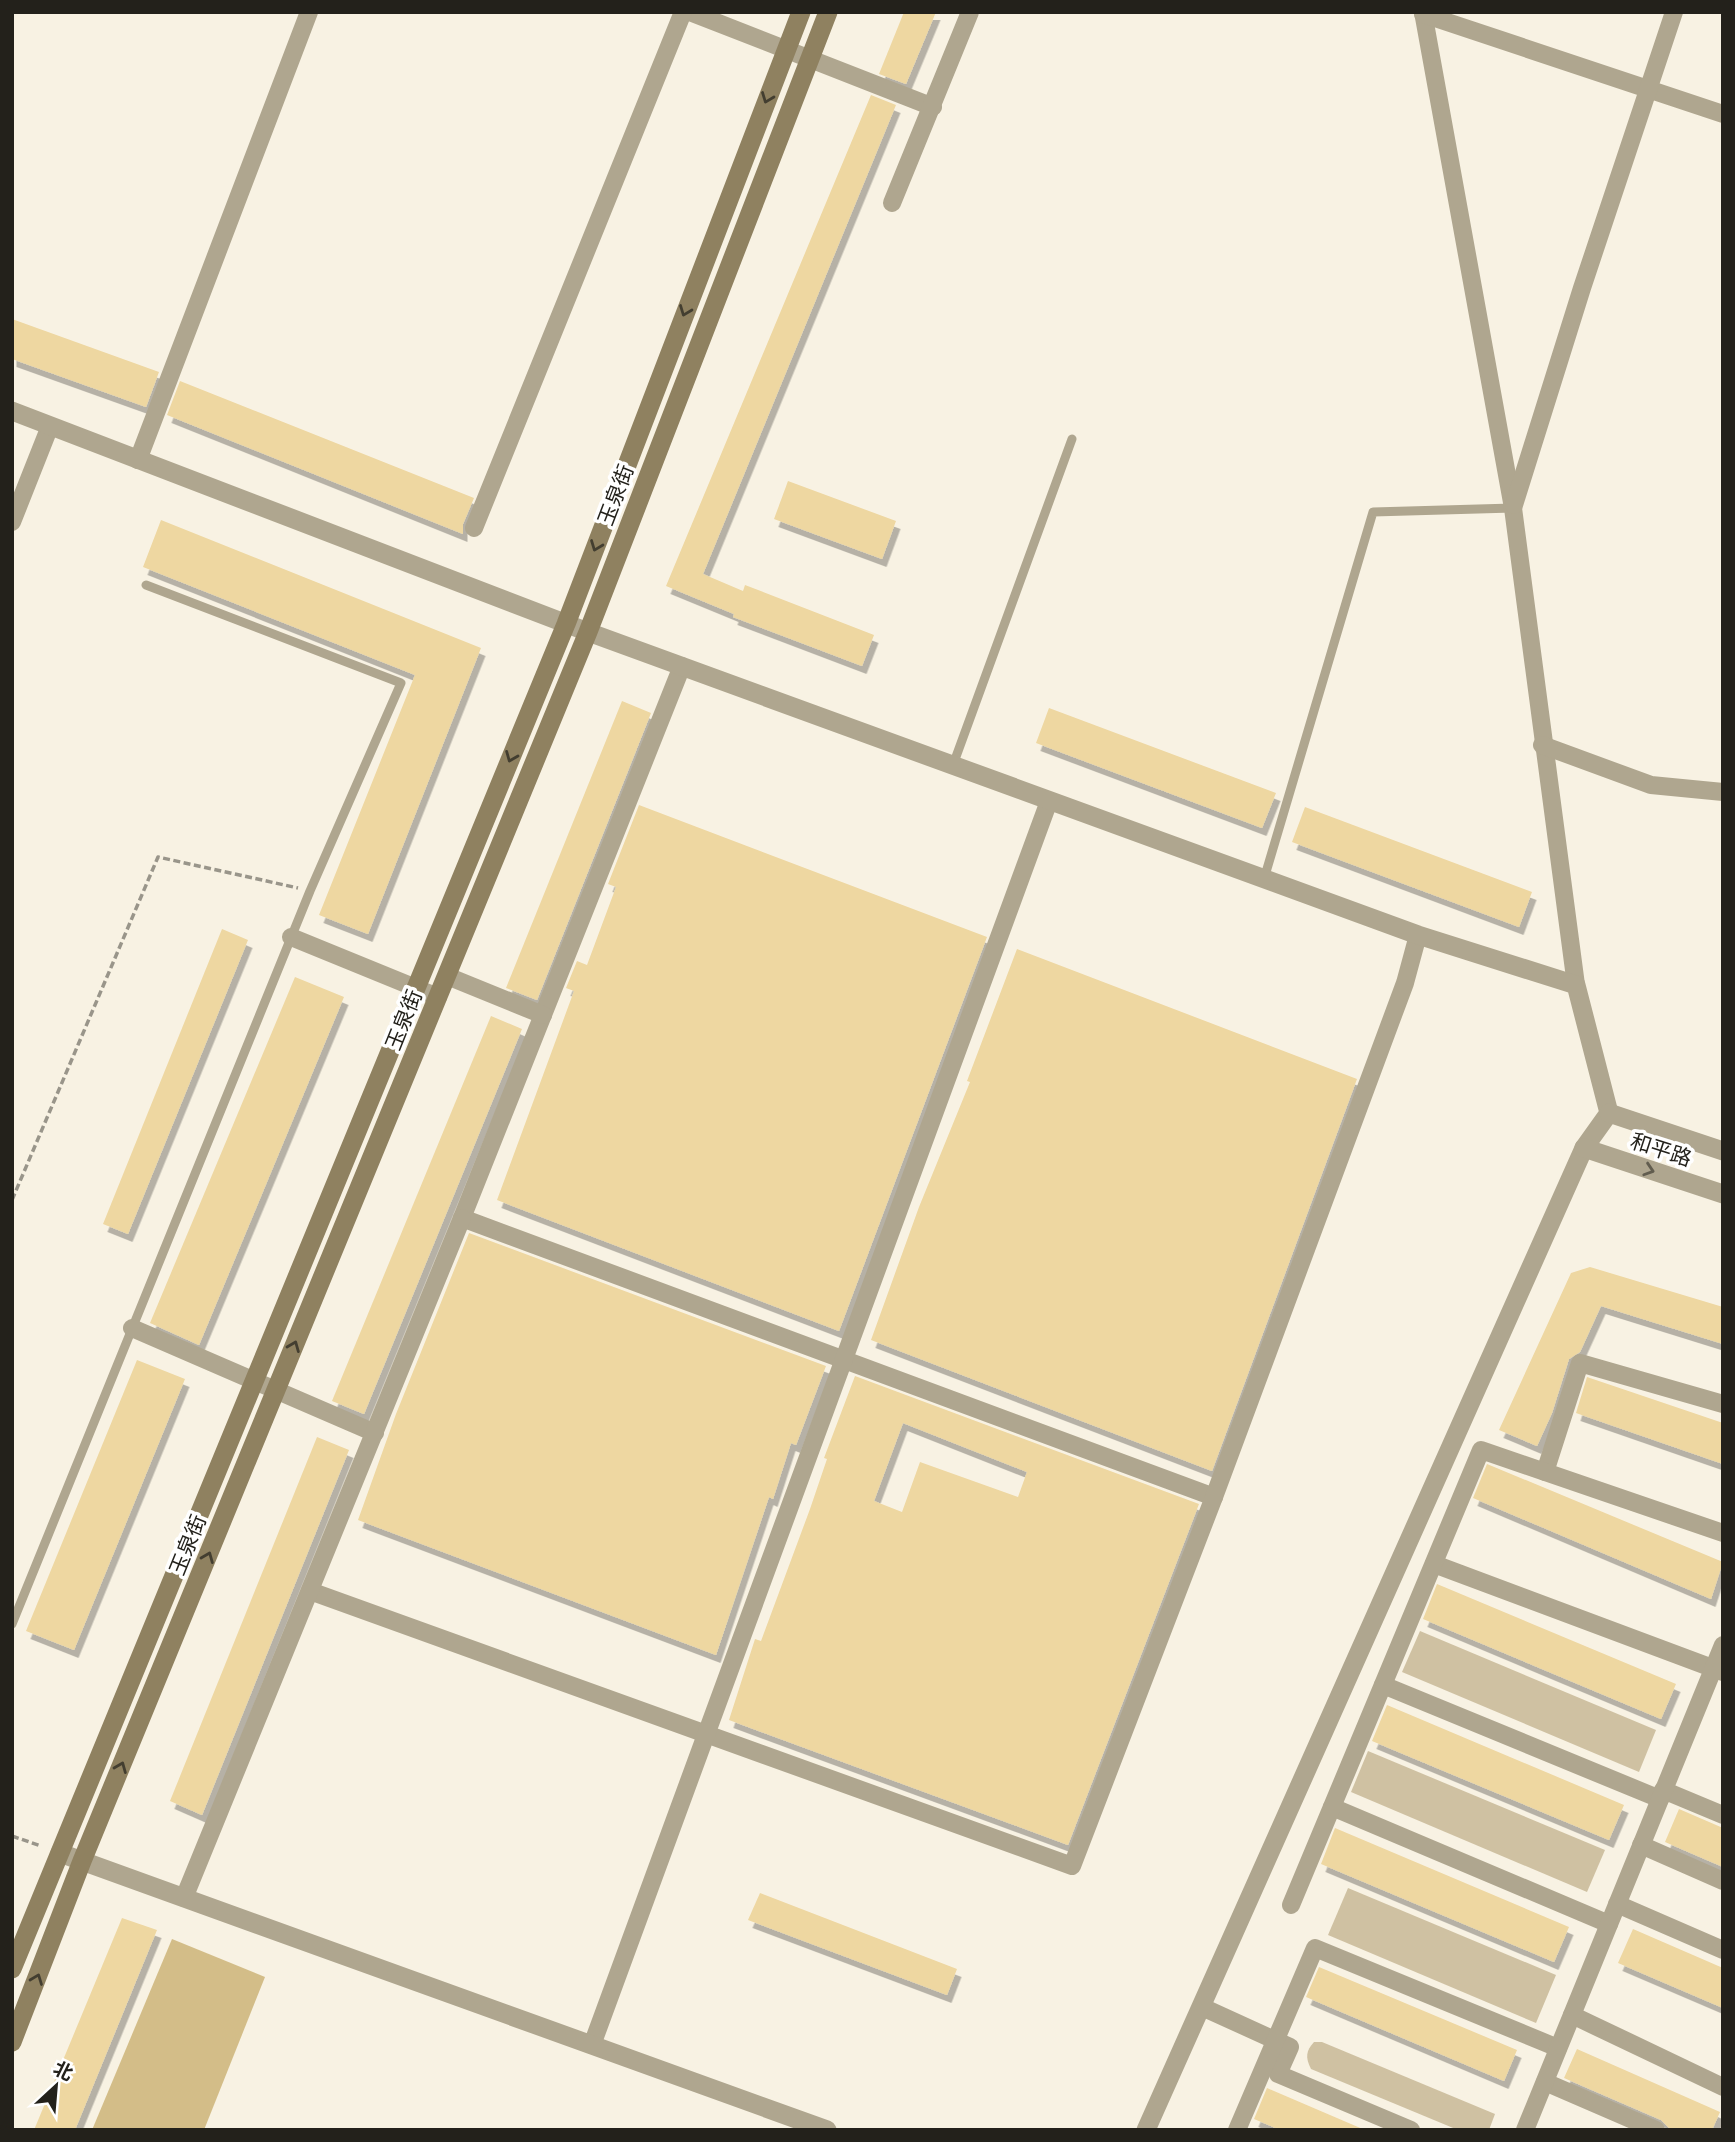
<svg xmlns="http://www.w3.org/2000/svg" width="1735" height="2142" viewBox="0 0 1735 2142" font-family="'Asap Condensed','Noto Sans SC',sans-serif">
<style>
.green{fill:#cfc1a2}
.forest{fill:#d3bd88}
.building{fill:#eed7a1;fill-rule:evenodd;filter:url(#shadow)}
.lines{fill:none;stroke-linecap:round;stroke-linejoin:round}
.path{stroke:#99958a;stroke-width:3.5;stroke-dasharray:7 3.5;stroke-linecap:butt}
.service{stroke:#afa68f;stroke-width:9}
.minor{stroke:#afa68f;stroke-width:18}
.tertiary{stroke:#afa68f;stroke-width:19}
.secondary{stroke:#8f8160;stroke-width:19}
.oneway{stroke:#433e30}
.oneway2{stroke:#625d4f}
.labels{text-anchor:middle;stroke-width:7;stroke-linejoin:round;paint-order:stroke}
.street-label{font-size:21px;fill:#23211b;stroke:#fff}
</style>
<defs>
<filter id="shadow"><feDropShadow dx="4.5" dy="8" stdDeviation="0" flood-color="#0004"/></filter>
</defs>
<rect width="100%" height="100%" fill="#f8f2e3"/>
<g class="green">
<polygon points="1420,1631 1656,1730 1639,1772 1402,1672"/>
<polygon points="1368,1751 1605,1850 1587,1892 1351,1792"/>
<polygon points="1348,1888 1556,1975 1536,2023 1328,1935"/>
<path d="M1314,2042H1322L1495,2114L1489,2130H1458L1311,2069C1305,2057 1306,2051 1314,2042Z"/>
</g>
<polygon class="forest" points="172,1939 265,1977 204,2130 92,2130"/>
<g class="building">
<polygon points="904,12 936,12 906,84 879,74"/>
<polygon points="871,95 896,105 703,574 743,591 745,585 874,635 862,666 733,617 734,614 666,586"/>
<polygon points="12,319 159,372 146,407 12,359"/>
<polygon points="180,381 474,498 463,524 463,534 167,415"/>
<polygon points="788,481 896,521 882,559 774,519"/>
<polygon points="161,520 481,648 368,934 319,915 415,675 143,567"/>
<polygon points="622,701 651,713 537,1000 506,988"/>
<polygon points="1049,708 1276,793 1262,828 1036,743"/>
<polygon points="639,805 987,937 839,1331 497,1200 574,991 566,988 577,961 587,965 616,887 608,884"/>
<polygon points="1305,807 1532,892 1519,927 1292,842"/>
<polygon points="222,929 248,940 128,1234 103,1224"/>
<polygon points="1017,949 1357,1079 1212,1471 871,1340 919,1207 970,1082 967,1081"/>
<polygon points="295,977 344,997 199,1345 150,1323"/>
<polygon points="491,1016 522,1029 364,1414 332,1401"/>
<polygon points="469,1233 826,1366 796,1445 791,1443 773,1499 769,1497 716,1655 358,1520 396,1414"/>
<polygon points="1590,1267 1723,1307 1723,1344 1601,1306 1580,1352 1569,1359 1552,1413 1537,1446 1499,1430 1571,1273"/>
<polygon points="137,1360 185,1379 74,1650 26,1631"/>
<path d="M855,1376L1199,1504L1068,1845L729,1720L755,1639L761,1641L810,1509L827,1459L824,1458ZM903,1423L1027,1472L1018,1497L920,1462L902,1512L874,1501Z"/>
<polygon points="1587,1377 1723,1423 1723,1464 1576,1413"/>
<polygon points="317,1437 349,1450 202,1815 170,1801"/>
<polygon points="1487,1464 1723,1562 1711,1599 1473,1498"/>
<polygon points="1437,1584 1676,1684 1661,1719 1423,1619"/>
<polygon points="1387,1705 1624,1805 1609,1840 1372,1741"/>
<polygon points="1679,1809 1723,1828 1723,1867 1665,1842"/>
<polygon points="1335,1828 1569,1927 1554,1962 1321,1864"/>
<polygon points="760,1893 957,1969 947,1995 748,1920"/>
<polygon points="122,1918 157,1930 75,2130 34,2130"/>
<polygon points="1633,1929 1723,1968 1723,2008 1618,1963"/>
<polygon points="1319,1967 1517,2050 1504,2081 1306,1997"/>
<polygon points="1577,2049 1720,2112 1712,2130 1671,2130 1661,2120 1564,2078"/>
<polygon points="1267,2088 1365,2130 1280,2130 1254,2119"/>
</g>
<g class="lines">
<g class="path">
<polyline points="12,1200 158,857 298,888"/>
<polyline points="12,1836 41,1846"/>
</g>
<g class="service">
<polyline points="953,765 1072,439"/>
<polyline points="1264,879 1373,512 1513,508"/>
<polyline points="12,1624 310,891 401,683 146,585"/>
</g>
<g class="minor">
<polyline points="690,12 933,107"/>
<polyline points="1423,12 1513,508 1576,985"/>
<polyline points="1423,14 1723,114"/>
<polyline points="892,203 970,12"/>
<polyline points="138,460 309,12"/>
<polyline points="1514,505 1582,288 1674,12"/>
<polyline points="12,522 50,426"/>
<polyline points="474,528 683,12"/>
<polyline points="682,666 462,1218 1214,1497"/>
<polyline points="1542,745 1651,785 1723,792"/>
<polyline points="291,937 438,997"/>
<polyline points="447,976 543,1015"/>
<polyline points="132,1328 375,1433"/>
<polyline points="1545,1472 1580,1363 1723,1404"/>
<polyline points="1434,1564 1723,1672"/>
<polyline points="310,1591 1072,1866 1214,1497 1405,983 1418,935"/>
<polyline points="1383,1685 1660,1799"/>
<polyline points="1663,1790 1723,1815"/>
<polyline points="1332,1807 1609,1924"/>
<polyline points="1641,1845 1723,1881"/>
<polyline points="184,1898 462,1218"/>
<polyline points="1617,1904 1723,1950"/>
<polyline points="1291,1905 1481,1450 1723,1533"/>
<polyline points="1202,2007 1290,2047 1278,2074 1411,2130"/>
<polyline points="1572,2015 1723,2087"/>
<polyline points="592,2045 1049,801"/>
<polyline points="1545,2082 1656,2130"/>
<polyline points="1237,2130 1315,1948 1558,2048"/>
<polyline points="1525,2130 1723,1645"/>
</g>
<g class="tertiary">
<polyline points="12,411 588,632 1418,935 1576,985 1609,1113 1584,1148 1146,2130"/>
<polyline points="1609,1113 1723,1151"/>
<polyline points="1584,1148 1723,1194"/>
<polyline points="60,1853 827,2130"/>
</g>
<g class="secondary">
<polyline points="12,1969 566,624 801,12"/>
<polyline points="12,2042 82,1861 588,632 828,12"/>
</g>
</g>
<defs><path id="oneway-chevron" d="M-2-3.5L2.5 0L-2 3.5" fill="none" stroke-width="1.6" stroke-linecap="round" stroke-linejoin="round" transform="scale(1.75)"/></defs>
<g class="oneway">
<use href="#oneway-chevron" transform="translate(767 98) rotate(111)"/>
<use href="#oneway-chevron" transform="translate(685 311) rotate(111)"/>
<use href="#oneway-chevron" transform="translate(596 546) rotate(111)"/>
<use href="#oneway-chevron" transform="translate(511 757) rotate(112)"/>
<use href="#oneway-chevron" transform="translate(294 1346) rotate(-68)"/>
<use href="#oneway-chevron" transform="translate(208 1557) rotate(-68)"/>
<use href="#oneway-chevron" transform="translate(121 1767) rotate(-68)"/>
<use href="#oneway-chevron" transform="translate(37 1979) rotate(-69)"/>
</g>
<use class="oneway2" href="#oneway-chevron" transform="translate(1649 1170) rotate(18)"/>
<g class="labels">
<g class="street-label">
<text transform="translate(616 495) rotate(-69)" y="7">玉泉街</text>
<text transform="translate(404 1020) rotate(-68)" y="7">玉泉街</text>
<text transform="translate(1661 1150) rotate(18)" y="7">和平路</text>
<text transform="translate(188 1545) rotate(-68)" y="7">玉泉街</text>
</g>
</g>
<rect width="1735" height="2142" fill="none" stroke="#23211b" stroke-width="28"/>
<g transform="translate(56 2086) rotate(26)" stroke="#ffffff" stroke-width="5" paint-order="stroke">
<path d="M0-5L12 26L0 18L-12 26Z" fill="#23211b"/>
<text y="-10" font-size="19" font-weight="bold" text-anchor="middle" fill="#23211b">北</text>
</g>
</svg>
